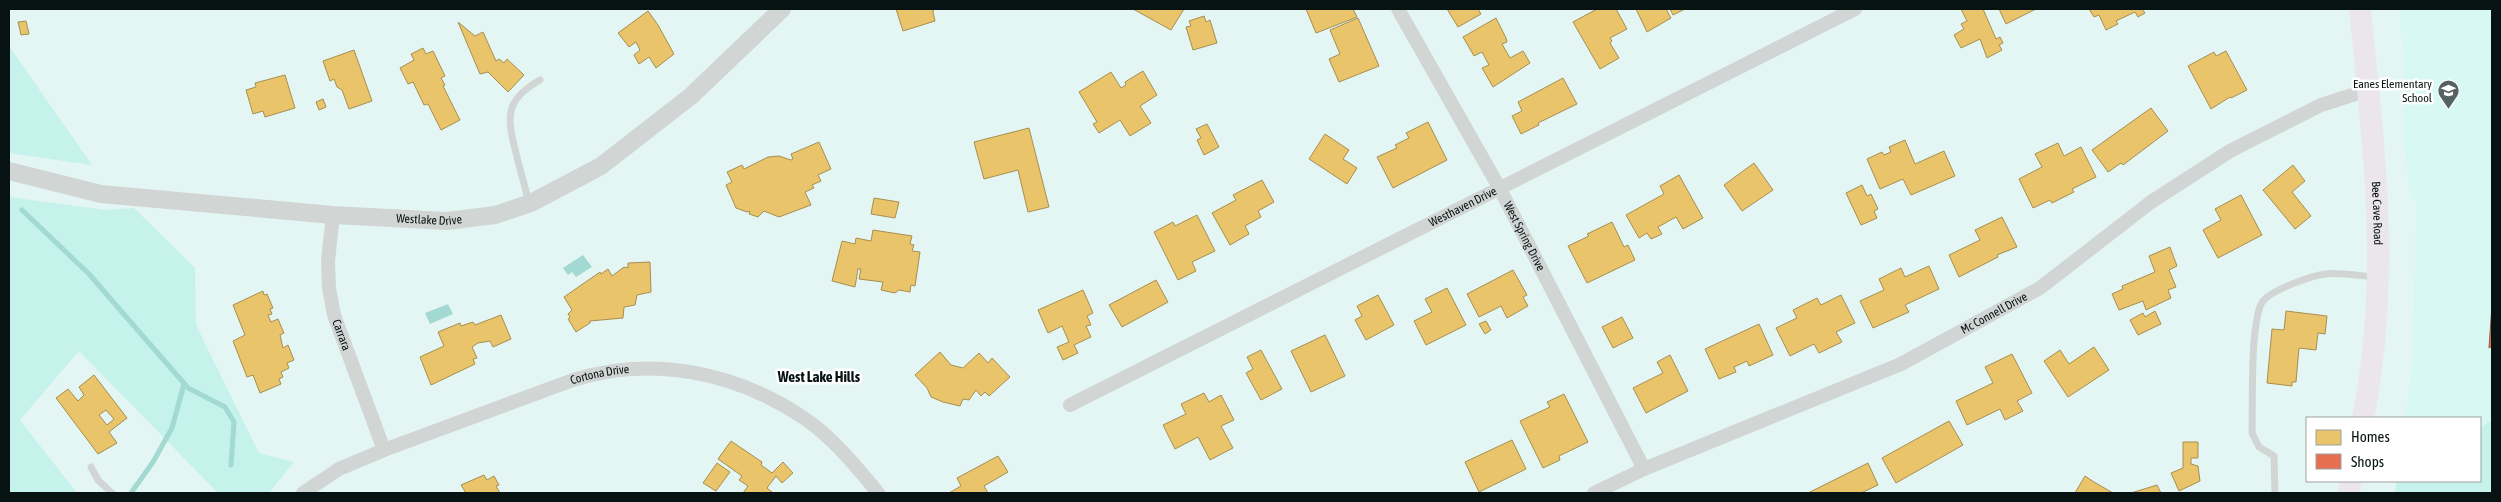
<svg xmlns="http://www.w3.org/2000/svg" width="2501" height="502" viewBox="0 0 2501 502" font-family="'Asap Condensed',sans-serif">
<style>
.built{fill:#d7f8f3}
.green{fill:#c6f2ec}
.water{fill:#a2d9d2}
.homes{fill:#e9c46a;stroke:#a58f50;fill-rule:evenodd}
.shops{fill:#e76f51;stroke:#a4533e}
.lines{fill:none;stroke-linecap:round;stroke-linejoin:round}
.stream{stroke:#a2d9d2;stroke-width:5}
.service{stroke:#d1d6d5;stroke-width:7}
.minor{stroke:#d1d6d5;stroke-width:14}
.tertiary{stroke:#d1d6d5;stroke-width:18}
.primary{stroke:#ebe6eb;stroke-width:22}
.labels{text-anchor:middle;stroke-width:5;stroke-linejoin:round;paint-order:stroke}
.poi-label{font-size:12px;fill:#071312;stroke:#fff;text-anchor:end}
.street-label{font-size:12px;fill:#071312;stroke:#fff}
.quarter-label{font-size:15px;font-weight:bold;fill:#071312;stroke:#fff}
</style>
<rect width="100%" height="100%" fill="#e4f6f4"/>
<polygon class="built" points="2399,9 2492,9 2492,420 2480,428 2480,418 2405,418 2413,355 2416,200 2410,199 2403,127 2405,74"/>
<g class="green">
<polygon points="9,46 92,165 9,153"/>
<polygon points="9,197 107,210 134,208 195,268 196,325 259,453 294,462 269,493 218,493 79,351 20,420 77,493 9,493"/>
<polygon points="2492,420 2492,493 2395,493 2397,481 2480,481 2480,428"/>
</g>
<g class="water">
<polygon points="583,255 592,267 576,277 572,272 568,275 563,268"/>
<polygon points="448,304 453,314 430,324 425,313"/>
</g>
<g class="homes">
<polygon points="896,9 934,9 933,12 935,21 903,31"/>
<polygon points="1133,9 1184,9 1171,30"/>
<polygon points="1306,9 1353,9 1357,17 1316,33"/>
<polygon points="1447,9 1478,9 1481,14 1458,27"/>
<polygon points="1597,9 1616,9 1627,29 1610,38 1612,41 1610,43 1619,58 1600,69 1573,22"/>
<polygon points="1636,9 1666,9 1671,18 1647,32"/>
<polygon points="1670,9 1685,9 1673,15"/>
<polygon points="1961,9 1983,9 1996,39 2000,37 2003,43 1999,45 2002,50 1987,58 1980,39 1961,48 1954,35 1964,29 1961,24 1967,21"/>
<polygon points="1999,9 2036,9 2006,24"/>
<polygon points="2089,9 2142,9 2145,13 2138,17 2135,12 2116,21 2118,24 2106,30 2099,15 2094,17"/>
<polygon points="648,11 658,25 674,54 656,68 649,57 639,64 634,55 640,50 636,42 629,47 618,33"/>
<polygon points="1204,16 1206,22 1210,20 1217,43 1193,50 1186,27 1191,26 1189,21"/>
<polygon points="1358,18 1379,66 1339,82 1329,59 1340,54 1330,30"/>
<polygon points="1496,18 1506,38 1507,42 1502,44 1510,58 1523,51 1530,63 1493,87 1482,68 1489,65 1482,52 1474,56 1463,37"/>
<polygon points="26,21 29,34 21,35 18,22"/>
<polygon points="458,22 475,36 483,32 496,61 499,59 504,63 507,59 524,75 508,92 488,72 480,74"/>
<polygon points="423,48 426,54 433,51 445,76 441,78 445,85 443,86 460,120 441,130 428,104 424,105 413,82 408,84 400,68 414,60 411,54"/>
<polygon points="354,50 372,101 349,109 342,90 337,87 334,79 330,81 323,61"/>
<polygon points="2226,51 2247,90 2231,98 2230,97 2211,109 2188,66 2214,52 2216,56"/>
<polygon points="1143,71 1157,95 1140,106 1151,123 1130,136 1120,120 1099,133 1093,124 1097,122 1079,92 1111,72 1121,88 1126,85 1125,82"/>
<polygon points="285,75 295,108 265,117 263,111 253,114 246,90 256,87 255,83"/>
<polygon points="1563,78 1577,104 1538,123 1539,125 1521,134 1512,116 1522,111 1518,102"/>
<polygon points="323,99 326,107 319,110 316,102"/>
<polygon points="2151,108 2168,131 2123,165 2121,163 2108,172 2092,150"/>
<polygon points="1428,122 1447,160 1393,188 1377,157 1397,148 1395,145 1409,138 1406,133"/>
<polygon points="1207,124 1219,147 1204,155 1197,140 1201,138 1196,129"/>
<polygon points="1029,128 1049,207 1028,212 1018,170 984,179 974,142"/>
<polygon points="1325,134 1349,150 1343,159 1357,168 1347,184 1309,159"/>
<polygon points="1905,140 1915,164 1944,151 1955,176 1911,195 1903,179 1880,189 1867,159 1882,152 1884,155 1891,152 1889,147"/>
<polygon points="819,142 831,169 818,175 821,181 812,185 814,188 805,192 811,205 779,217 764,211 758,217 749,214 750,211 747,212 736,208 726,185 732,182 727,172 742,165 744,169 768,157 779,156 791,160 793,159 791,154"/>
<polygon points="2058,143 2064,156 2081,147 2096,177 2072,189 2074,192 2052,203 2050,200 2033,208 2019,179 2042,167 2035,154"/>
<polygon points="1754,163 1773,190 1742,211 1724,185"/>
<polygon points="2293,165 2305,181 2292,192 2311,216 2295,229 2263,190"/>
<polygon points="1679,175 1703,218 1683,229 1676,217 1658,227 1662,234 1651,239 1647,233 1639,238 1626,215 1664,194 1660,186"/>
<polygon points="1262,180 1274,202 1258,211 1261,217 1245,226 1249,234 1230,245 1212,213 1236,200 1233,195"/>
<polygon points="1862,185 1867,196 1871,194 1878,209 1874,211 1877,218 1861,225 1846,193"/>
<polygon points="2241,195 2262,235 2218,258 2203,230 2221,220 2215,209"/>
<polygon points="874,198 899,202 895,218 871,214"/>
<polygon points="1197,215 1215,251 1192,262 1196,271 1178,280 1154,232 1173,222 1175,226"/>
<polygon points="2002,217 2017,247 1997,255 1998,257 1959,277 1949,255 1980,240 1975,230"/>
<polygon points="1612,222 1624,247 1628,245 1635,260 1587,283 1568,246 1589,236 1587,234"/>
<polygon points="873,230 912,236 910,244 914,245 912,251 920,252 915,286 911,285 910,292 899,290 895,293 881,290 883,282 859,279 861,269 858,269 855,287 832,281 842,241 855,244 856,238 871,241"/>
<polygon points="2170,247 2177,266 2169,270 2176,287 2168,290 2171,298 2146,310 2143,301 2119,310 2112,294 2123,289 2122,286 2155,272 2149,256"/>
<polygon points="650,262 651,292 637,295 635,305 624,307 623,318 590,321 590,323 576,332 568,319 570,317 568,314 572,310 564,297 600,272 601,274 608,269 612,276 624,267 628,268 628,263"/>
<polygon points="1929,266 1939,289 1905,305 1909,312 1873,328 1860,301 1884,290 1879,279 1901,268 1905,277"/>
<polygon points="1513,270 1527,295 1523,297 1528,306 1507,318 1501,306 1479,317 1467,294"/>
<polygon points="1156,280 1168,302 1122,327 1109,305"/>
<polygon points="1447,288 1466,325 1426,345 1414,321 1432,312 1425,299"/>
<polygon points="1083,290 1093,313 1087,316 1091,325 1086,326 1091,337 1074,345 1078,353 1063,360 1057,347 1069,342 1062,326 1048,333 1038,310"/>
<polygon points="263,291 264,295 267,294 273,308 270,309 272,314 268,315 271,322 278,319 284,333 280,335 282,344 283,348 288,345 294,360 287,363 289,368 281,372 283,377 279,379 281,384 260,393 253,375 247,377 233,341 245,335 233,305"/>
<polygon points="1378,295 1394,325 1366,340 1355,320 1362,316 1357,306"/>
<polygon points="1841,295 1855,323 1836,332 1842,342 1819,353 1814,344 1790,356 1776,328 1797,318 1793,310 1817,298 1821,305"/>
<polygon points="2155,311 2161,324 2138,335 2130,320 2143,313 2145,317"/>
<polygon points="2286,311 2327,316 2325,334 2318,333 2316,350 2299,348 2296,382 2292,382 2292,386 2267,383 2272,329 2284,330"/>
<polygon points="501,315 511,339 493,347 490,341 478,343 472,347 477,358 473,359 475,364 431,385 420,357 444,346 438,332 460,323 461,326 473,322 475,325"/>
<polygon points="1622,317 1633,338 1613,348 1602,327"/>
<polygon points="1486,321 1491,330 1485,334 1479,324"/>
<polygon points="1759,324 1773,355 1749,366 1747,361 1734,367 1736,372 1719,379 1705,349"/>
<polygon points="1325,335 1345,376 1311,392 1291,351"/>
<polygon points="2094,347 2109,370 2068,397 2044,361 2060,350 2069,364"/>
<polygon points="1261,350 1282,389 1261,400 1246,373 1253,369 1247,357"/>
<polygon points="940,352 951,365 963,368 979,353 988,363 992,358 1010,377 989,396 985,392 981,396 976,390 969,400 963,399 960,406 943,402 931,397 927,388 915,375"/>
<polygon points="2012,354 2032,393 2017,401 2023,411 2005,420 2000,409 1967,425 1956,401 1993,383 1985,367"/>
<polygon points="1670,355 1688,391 1646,413 1633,388 1663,373 1657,362"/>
<path d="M94,375L127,418L109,432L117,443L98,454L56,398L68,389L78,401L84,395L79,387ZM106,410L114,419L107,425L99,415Z"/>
<polygon points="1204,393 1209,402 1221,395 1234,420 1221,426 1233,448 1210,460 1198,437 1175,449 1163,425 1186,414 1181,404"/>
<polygon points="1564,394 1588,442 1559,456 1560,460 1543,468 1520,421 1550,407 1547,402"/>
<polygon points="1949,421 1963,445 1896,483 1882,458"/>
<polygon points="1512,440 1526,469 1479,492 1465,462"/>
<polygon points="731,441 762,462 761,465 772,473 783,462 793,473 782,483 776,476 767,488 773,493 743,493 748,486 739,480 742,476 718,459"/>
<polygon points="2183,442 2198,442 2198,458 2191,458 2191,464 2198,466 2200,481 2179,491 2171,473 2183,468"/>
<polygon points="998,456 1008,472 984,486 988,493 949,493 961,486 957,478"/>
<polygon points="717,463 730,472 716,491 703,483"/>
<polygon points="1868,463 1878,485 1861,493 1808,493"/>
<polygon points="484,475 487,480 494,476 499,485 496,486 500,493 504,493 466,493 461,485"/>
<polygon points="2085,476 2094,482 2113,493 2075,493"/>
<polygon points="2157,485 2161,493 2130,493 2131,493"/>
</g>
<polygon class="shops" points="2492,305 2492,346 2489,348"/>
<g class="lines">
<g class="stream">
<polyline points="22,210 89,274 188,388 225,407 234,422 231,465"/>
<polyline points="131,493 153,462 172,428 184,384"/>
</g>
<g class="service">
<path d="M529,203C525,186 520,170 516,153C507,118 504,100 540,80"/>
<polyline points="91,467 98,480 112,493"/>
<path d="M2275,493L2274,456L2259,447L2252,433C2253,401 2250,331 2261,304C2267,291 2311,276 2325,274C2341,272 2359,276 2375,277"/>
</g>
<g class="minor">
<path id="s1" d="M1398,9L1500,189L1644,469"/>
<path id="s2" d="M333,215L328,261L329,288L334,315L384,450"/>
<path id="s3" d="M1070,405L1855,9"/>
<path id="s4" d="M303,493L339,469L384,450L573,380C651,355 736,372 804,418C831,436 857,467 878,493"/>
<path id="s5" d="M1594,493L1644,469L1901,364L2040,288L2151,202L2230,151L2321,105L2368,90"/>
</g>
<path class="tertiary" id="s6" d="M9,171L101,194L333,215L447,221L495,215L531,203L601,166L691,96L782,9"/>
<g class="primary">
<path id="s7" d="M2360,9C2374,150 2391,276 2363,418"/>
<polyline points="2349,493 2351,481"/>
</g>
</g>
<defs>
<symbol id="school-pin" viewBox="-11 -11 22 30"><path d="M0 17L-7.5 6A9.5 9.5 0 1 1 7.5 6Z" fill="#546261" stroke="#fff"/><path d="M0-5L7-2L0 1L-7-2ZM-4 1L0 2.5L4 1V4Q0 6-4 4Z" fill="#fff"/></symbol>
</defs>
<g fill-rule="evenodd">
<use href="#school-pin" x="2436" y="78" width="25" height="34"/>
</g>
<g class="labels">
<g class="poi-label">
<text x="2432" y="88">Eanes Elementary<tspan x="2432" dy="14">School</tspan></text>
</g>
<g class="street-label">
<text dy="4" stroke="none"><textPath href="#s3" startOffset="440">Westhaven Drive</textPath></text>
<text dy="4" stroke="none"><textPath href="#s7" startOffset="205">Bee Cave Road</textPath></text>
<text dy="4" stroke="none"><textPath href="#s6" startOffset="424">Westlake Drive</textPath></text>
<text dy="4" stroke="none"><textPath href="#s1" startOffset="260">West Spring Drive</textPath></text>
<text dy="4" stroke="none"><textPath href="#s5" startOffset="439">Mc Connell Drive</textPath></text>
<text dy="4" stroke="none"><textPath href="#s2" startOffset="122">Carrara</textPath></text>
<text dy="4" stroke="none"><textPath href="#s4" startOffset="321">Cortona Drive</textPath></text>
</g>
<g class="quarter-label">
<text x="819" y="382">West Lake Hills</text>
</g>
</g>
<rect width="2501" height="502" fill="none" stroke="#071312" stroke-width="20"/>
<rect x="2306" y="417" width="175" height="65" fill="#ffffff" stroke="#9ca1a0"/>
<rect x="2316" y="430" width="25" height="15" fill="#e9c46a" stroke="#9ca1a0"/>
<text x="2351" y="442" font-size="15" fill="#071312">Homes</text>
<rect x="2316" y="454" width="25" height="15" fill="#e76f51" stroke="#9ca1a0"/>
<text x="2351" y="467" font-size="15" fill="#071312">Shops</text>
</svg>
